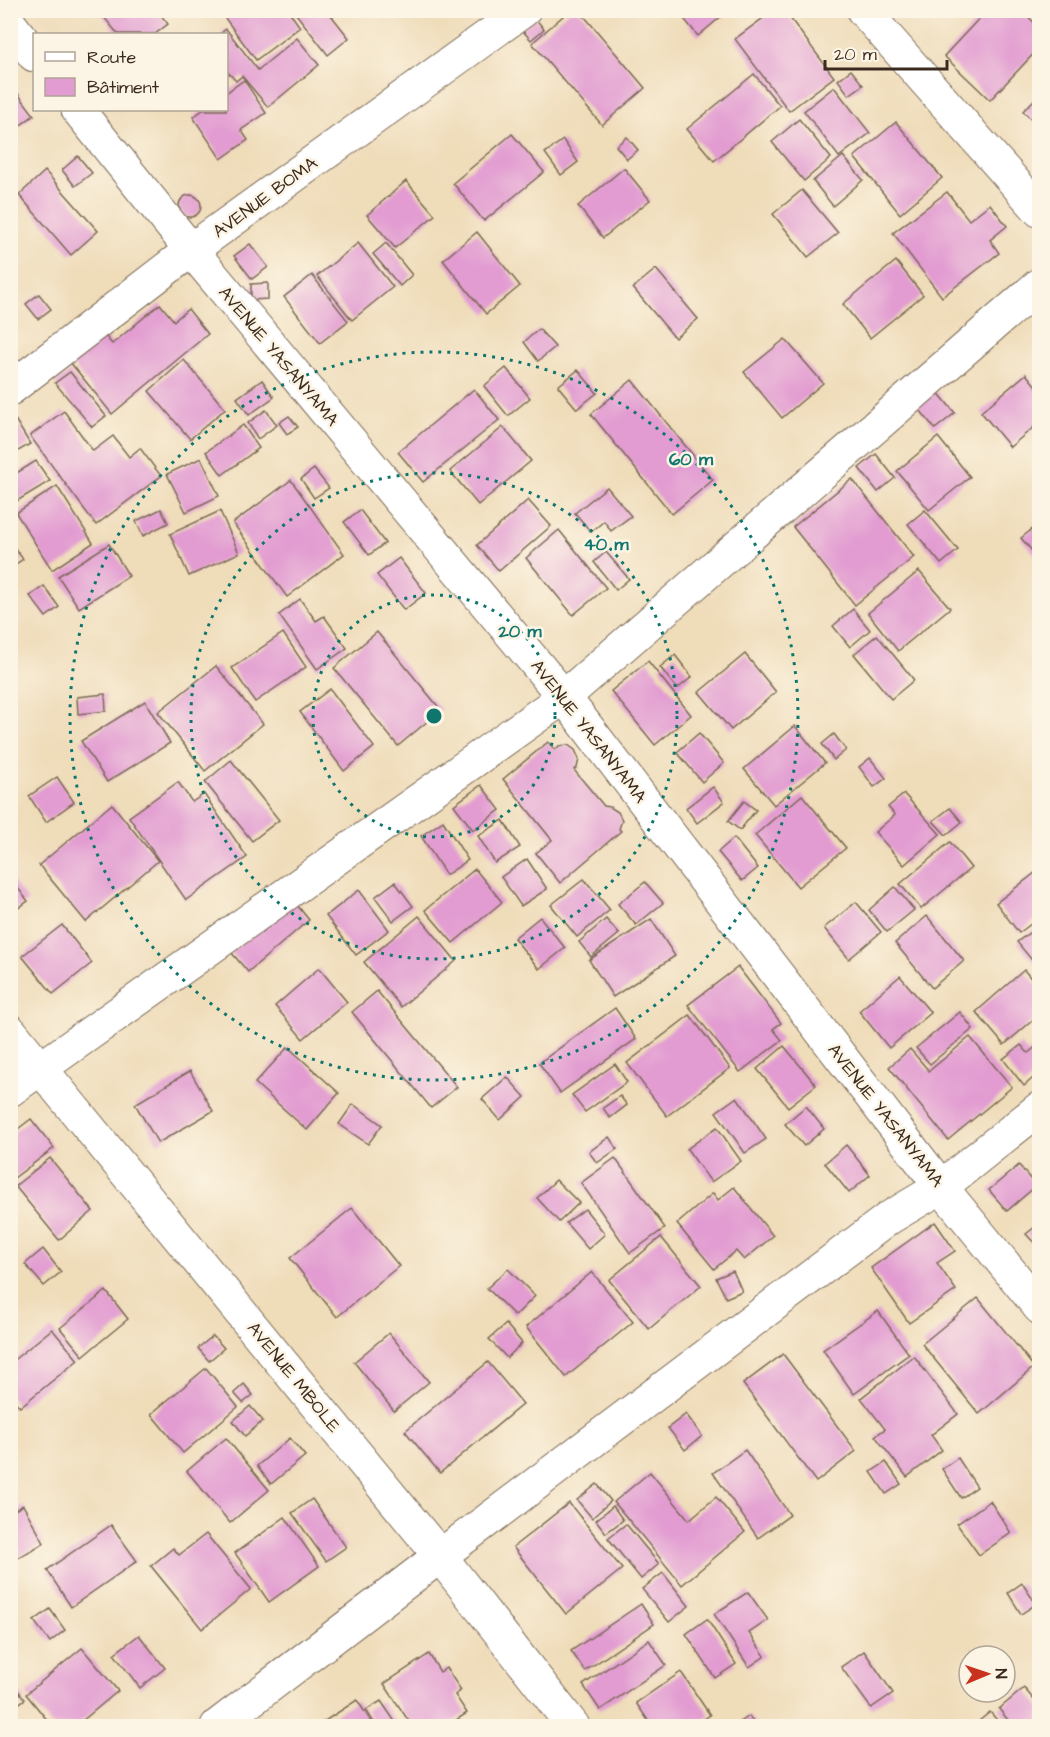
<svg xmlns="http://www.w3.org/2000/svg" width="1050" height="1737" viewBox="0 0 1050 1737" font-family="'Architects Daughter',sans-serif">
<style>
.building{fill:#e29cd1}
.lines{fill:none;stroke-linecap:round;stroke-linejoin:round}
.minor-casing{stroke:#7a6854;stroke-width:35}
.minor{stroke:#fff;stroke-width:33}
.ring{fill:none;stroke:#0f766e;stroke-width:3;stroke-dasharray:3 6}
.labels{text-anchor:middle;stroke-width:5;stroke-linejoin:round;paint-order:stroke}
.street-label{font-size:18px;fill:#3b2a1e;stroke:#fcf5e5}
.centre{fill:#0f766e;stroke:#fcf5e5;stroke-width:3}
.ring-label{font-size:18px;text-anchor:middle;font-weight:bold;fill:#0f766e;stroke:#fcf5e5;stroke-width:5;stroke-linejoin:round;paint-order:stroke}
</style>
<rect width="100%" height="100%" fill="#fcf5e5"/>
<filter id="ink" filterUnits="userSpaceOnUse"><feTurbulence type="fractalNoise" baseFrequency=".0167" numOctaves="2"/><feDisplacementMap in="SourceGraphic" scale="12" xChannelSelector="R" yChannelSelector="G"/><feConvolveMatrix kernelMatrix="1 2 1 2 8 2 1 2 1" color-interpolation-filters="sRGB"/></filter>
<filter id="wash" filterUnits="userSpaceOnUse"><feTurbulence type="fractalNoise" baseFrequency=".008" numOctaves="4" result="noise"/><feDisplacementMap in="SourceGraphic" scale="24" xChannelSelector="R" yChannelSelector="G"/><feGaussianBlur stdDeviation="1.35" result="paint"/><feColorMatrix in="noise" values="0 0 0 0 0 0 0 0 0 0 0 0 0 0 0 0 0 1.4 0 .05"/><feComposite in="paint" operator="in"/></filter>
<g filter="url(#wash)">
<rect width="100%" height="100%" fill="#efdcb9"/>
<g id="blocks">
<g class="building">
<polygon points="98,10 157,10 168,24 155,34 118,34"/>
<polygon points="219,10 288,10 300,27 256,60"/>
<polygon points="293,10 327,10 349,38 328,55"/>
<polygon points="570,10 579,10 645,88 602,125 532,43"/>
<polygon points="677,10 729,10 698,36"/>
<polygon points="774,10 784,10 834,77 789,111 735,39"/>
<polygon points="987,10 1021,10 1040,28 1040,47 990,100 944,56"/>
<polygon points="534,17 544,29 531,40 521,29"/>
<polygon points="226,29 258,70 297,38 319,65 268,107 242,76 236,81 226,70 226,34 220,34"/>
<polygon points="851,70 863,85 849,95 838,80"/>
<polygon points="754,74 780,106 714,161 687,129"/>
<polygon points="244,80 266,113 241,130 248,140 221,159 193,117 203,110 226,110 226,93"/>
<polygon points="13,87 34,115 10,133 10,89"/>
<polygon points="834,87 870,133 839,157 804,111"/>
<polygon points="1040,94 1040,128 1023,111"/>
<polygon points="799,119 831,158 804,181 772,142"/>
<polygon points="896,122 942,178 900,214 854,157"/>
<polygon points="512,134 544,172 484,221 453,183"/>
<polygon points="627,137 638,150 627,159 616,146"/>
<polygon points="563,140 578,162 561,175 545,153"/>
<polygon points="78,156 92,173 75,186 62,170"/>
<polygon points="843,156 863,180 833,206 813,181"/>
<polygon points="624,168 650,200 603,238 578,206"/>
<polygon points="45,171 98,231 71,255 19,195"/>
<polygon points="406,181 435,215 395,248 367,215"/>
<polygon points="802,190 838,233 808,257 773,214"/>
<polygon points="947,192 969,220 990,204 1007,226 990,240 999,253 942,297 893,233"/>
<circle cx="190" cy="206" r="11"/>
<polygon points="477,232 520,286 486,314 443,260"/>
<polygon points="358,243 393,287 352,320 317,276"/>
<polygon points="386,243 412,275 400,286 373,254"/>
<polygon points="250,244 268,267 252,279 234,256"/>
<polygon points="896,261 923,295 870,338 843,304"/>
<polygon points="656,269 698,319 675,338 633,288"/>
<polygon points="312,275 348,321 320,343 284,297"/>
<polygon points="268,283 268,299 251,300 251,284"/>
<polygon points="39,294 51,309 38,319 26,304"/>
<polygon points="160,304 174,321 188,309 208,334 112,414 70,362 103,333 112,344"/>
<polygon points="539,329 555,347 538,361 524,342"/>
<polygon points="785,339 823,383 782,418 744,372"/>
<polygon points="184,360 225,409 190,439 149,391"/>
<polygon points="506,368 530,398 508,416 484,386"/>
<polygon points="578,370 597,393 577,409 558,386"/>
<polygon points="70,372 106,416 92,427 55,383"/>
<polygon points="1026,374 1040,391 1040,422 1010,447 981,412"/>
<polygon points="262,380 274,397 249,415 237,398"/>
<polygon points="632,380 713,480 672,514 591,414"/>
<polygon points="474,389 499,420 423,482 398,452"/>
<polygon points="936,390 955,413 935,429 917,406"/>
<polygon points="266,410 277,425 258,439 248,423"/>
<polygon points="10,411 30,444 10,456"/>
<polygon points="64,411 93,451 113,436 129,457 140,448 161,476 96,525 30,436"/>
<polygon points="289,416 298,427 287,434 279,423"/>
<polygon points="243,425 259,448 222,475 206,452"/>
<polygon points="503,427 531,461 478,505 450,471"/>
<polygon points="938,437 970,477 929,510 897,471"/>
<polygon points="876,454 895,478 878,492 859,468"/>
<polygon points="201,458 219,496 186,512 167,474"/>
<polygon points="36,461 50,481 17,501 10,490 10,477"/>
<polygon points="314,469 329,488 314,498 301,479"/>
<polygon points="852,479 914,557 855,605 793,527"/>
<polygon points="291,480 344,554 287,597 233,523"/>
<polygon points="57,486 93,543 52,570 16,513"/>
<polygon points="607,487 631,516 611,531 604,521 591,532 575,513"/>
<polygon points="528,500 551,526 499,571 477,545"/>
<polygon points="161,509 168,523 143,536 136,521"/>
<polygon points="360,510 385,543 369,555 344,522"/>
<polygon points="925,510 958,550 941,564 908,524"/>
<polygon points="220,511 239,553 189,576 170,534"/>
<polygon points="1040,523 1040,560 1021,538"/>
<polygon points="559,530 606,588 573,615 526,558"/>
<polygon points="10,542 23,559 10,568"/>
<polygon points="109,544 129,576 79,608 58,576"/>
<polygon points="606,552 629,579 616,590 594,562"/>
<polygon points="399,558 426,593 404,610 377,575"/>
<polygon points="919,571 950,608 898,651 868,613"/>
<polygon points="44,586 59,607 46,617 30,596"/>
<polygon points="300,599 316,621 324,616 347,648 317,669 279,615"/>
<polygon points="853,609 870,630 850,647 833,626"/>
<polygon points="377,632 441,710 398,746 334,668"/>
<polygon points="283,633 306,667 255,702 232,668"/>
<polygon points="877,635 914,680 891,699 854,654"/>
<polygon points="745,654 776,692 731,730 699,692"/>
<polygon points="675,655 692,677 677,689 660,667"/>
<polygon points="648,661 691,715 655,745 611,691"/>
<polygon points="216,666 263,724 205,771 158,712"/>
<polygon points="330,689 374,747 344,771 300,712"/>
<polygon points="105,694 106,711 78,714 77,697"/>
<polygon points="145,701 170,743 107,782 81,741"/>
<polygon points="795,726 825,763 774,805 744,769"/>
<polygon points="699,733 724,763 702,782 677,752"/>
<polygon points="834,734 846,750 834,760 822,744"/>
<polygon points="548,742 555,750 559,746 568,745 575,750 579,759 577,768 574,770 604,806 610,807 618,812 622,820 619,829 621,831 560,883 536,853 552,840 503,779"/>
<polygon points="870,758 886,778 874,787 859,767"/>
<polygon points="231,760 279,820 252,841 205,782"/>
<polygon points="57,777 74,802 46,822 29,796"/>
<polygon points="178,782 192,802 204,794 247,857 186,900 129,817"/>
<polygon points="481,785 500,810 473,830 454,805"/>
<polygon points="713,787 724,802 697,823 686,808"/>
<polygon points="904,794 940,834 904,865 875,832 895,815 888,807"/>
<polygon points="802,795 846,848 798,887 755,835"/>
<polygon points="744,801 756,810 740,830 728,821"/>
<polygon points="112,804 158,861 86,922 39,865"/>
<polygon points="950,808 962,822 946,835 933,821"/>
<polygon points="503,820 520,847 495,863 478,836"/>
<polygon points="443,821 468,860 446,875 421,836"/>
<polygon points="734,838 758,868 742,881 718,852"/>
<polygon points="950,842 971,868 921,909 900,884"/>
<polygon points="527,859 547,889 521,906 501,877"/>
<polygon points="475,869 502,902 453,943 425,910"/>
<polygon points="1040,869 1040,917 1019,933 996,903"/>
<polygon points="10,878 28,901 10,914"/>
<polygon points="584,879 610,910 577,937 551,905"/>
<polygon points="395,882 413,906 393,921 375,897"/>
<polygon points="645,882 663,903 636,925 618,904"/>
<polygon points="895,887 914,910 887,932 869,910"/>
<polygon points="359,890 389,930 356,955 326,916"/>
<polygon points="293,900 309,920 248,972 231,952"/>
<polygon points="856,902 881,932 849,959 824,928"/>
<polygon points="419,916 456,961 401,1007 364,962"/>
<polygon points="927,916 964,961 932,988 895,943"/>
<polygon points="540,917 565,948 539,969 514,938"/>
<polygon points="606,919 619,934 591,957 579,942"/>
<polygon points="651,919 675,956 613,997 589,960"/>
<polygon points="62,925 92,963 53,994 22,956"/>
<polygon points="1040,925 1040,970 1017,942"/>
<polygon points="738,967 781,1023 773,1029 782,1040 740,1072 688,1005"/>
<polygon points="319,968 347,1002 303,1039 275,1006"/>
<polygon points="1024,970 1040,989 1040,1014 1004,1045 976,1012"/>
<polygon points="900,976 931,1013 889,1048 859,1011"/>
<polygon points="377,991 457,1087 431,1108 352,1012"/>
<polygon points="615,1008 636,1039 560,1093 539,1063"/>
<polygon points="960,1012 973,1029 930,1064 916,1048"/>
<polygon points="690,1015 730,1068 667,1116 627,1063"/>
<polygon points="970,1037 1012,1087 948,1140 889,1067 910,1049 929,1071"/>
<polygon points="1021,1045 1028,1053 1037,1046 1040,1050 1040,1072 1024,1086 1003,1059"/>
<polygon points="784,1046 816,1085 788,1107 757,1069"/>
<polygon points="288,1047 339,1093 307,1130 255,1083"/>
<polygon points="615,1064 627,1082 585,1112 572,1095"/>
<polygon points="190,1071 213,1111 158,1143 135,1104"/>
<polygon points="507,1077 525,1097 500,1120 482,1099"/>
<polygon points="620,1096 627,1105 610,1118 603,1108"/>
<polygon points="737,1097 766,1139 745,1153 716,1112"/>
<polygon points="353,1104 382,1125 368,1144 339,1124"/>
<polygon points="806,1106 824,1129 804,1146 785,1124"/>
<polygon points="31,1119 54,1148 10,1181 10,1135"/>
<polygon points="717,1127 741,1161 711,1182 687,1149"/>
<polygon points="609,1137 617,1149 597,1163 589,1152"/>
<polygon points="846,1145 870,1175 849,1193 825,1163"/>
<polygon points="50,1158 93,1211 59,1240 15,1186"/>
<polygon points="615,1158 665,1228 630,1253 581,1183"/>
<polygon points="1019,1165 1036,1186 1007,1211 989,1190"/>
<polygon points="556,1180 579,1203 559,1222 537,1198"/>
<polygon points="734,1187 773,1236 744,1260 736,1251 714,1269 677,1224 713,1193 718,1200"/>
<polygon points="352,1208 399,1266 337,1317 290,1258"/>
<polygon points="585,1209 605,1234 588,1249 566,1223"/>
<polygon points="935,1222 955,1251 937,1263 956,1290 909,1323 871,1268"/>
<polygon points="1040,1223 1040,1249 1026,1234"/>
<polygon points="661,1237 701,1286 649,1329 609,1280"/>
<polygon points="43,1249 61,1272 44,1286 25,1264"/>
<polygon points="508,1269 535,1296 515,1316 487,1288"/>
<polygon points="733,1271 742,1291 726,1298 716,1278"/>
<polygon points="592,1272 633,1322 566,1377 526,1327"/>
<polygon points="106,1291 128,1319 83,1356 60,1328"/>
<polygon points="978,1298 1034,1367 979,1414 922,1344"/>
<polygon points="878,1311 909,1354 854,1394 823,1350"/>
<polygon points="506,1324 522,1343 507,1358 489,1339"/>
<polygon points="52,1329 78,1360 20,1407 10,1396 10,1363"/>
<polygon points="389,1333 429,1382 394,1411 354,1362"/>
<polygon points="213,1336 224,1348 209,1361 198,1348"/>
<polygon points="783,1354 856,1451 816,1482 743,1384"/>
<polygon points="914,1356 958,1414 931,1435 942,1450 907,1477 875,1436 885,1429 861,1398"/>
<polygon points="488,1362 523,1404 440,1473 405,1431"/>
<polygon points="206,1368 238,1407 183,1453 151,1414"/>
<polygon points="244,1384 253,1395 243,1403 234,1393"/>
<polygon points="250,1406 263,1421 245,1436 233,1421"/>
<polygon points="686,1414 702,1436 685,1450 668,1428"/>
<polygon points="226,1438 269,1490 230,1523 187,1471"/>
<polygon points="290,1438 305,1456 271,1484 257,1466"/>
<polygon points="745,1450 790,1515 758,1538 713,1473"/>
<polygon points="958,1458 977,1487 961,1498 942,1469"/>
<polygon points="886,1462 901,1484 886,1494 871,1472"/>
<polygon points="650,1472 689,1520 716,1497 745,1532 682,1585 614,1502"/>
<polygon points="597,1484 611,1501 592,1518 577,1500"/>
<polygon points="312,1499 346,1547 326,1561 292,1513"/>
<polygon points="990,1501 1011,1533 979,1555 957,1524"/>
<polygon points="569,1503 622,1569 566,1614 513,1547"/>
<polygon points="23,1505 44,1543 13,1561 10,1556 10,1513"/>
<polygon points="613,1506 623,1520 606,1533 596,1520"/>
<polygon points="285,1517 319,1566 269,1602 235,1553"/>
<polygon points="626,1524 659,1564 641,1579 608,1538"/>
<polygon points="111,1525 137,1561 71,1607 47,1570"/>
<polygon points="206,1534 251,1589 202,1629 151,1566 173,1548 179,1555"/>
<polygon points="663,1573 689,1606 669,1622 642,1589"/>
<polygon points="1022,1583 1036,1604 1021,1614 1008,1593"/>
<polygon points="748,1592 768,1620 749,1633 765,1656 749,1667 714,1614"/>
<polygon points="641,1604 654,1624 585,1671 571,1651"/>
<polygon points="50,1609 65,1630 50,1642 34,1621"/>
<polygon points="707,1619 736,1664 715,1678 686,1634"/>
<polygon points="139,1635 165,1668 140,1688 114,1654"/>
<polygon points="649,1640 666,1665 600,1710 583,1685"/>
<polygon points="82,1648 118,1691 76,1726 52,1726 26,1694"/>
<polygon points="864,1651 893,1693 871,1708 841,1667"/>
<polygon points="429,1654 440,1672 446,1668 461,1690 455,1695 467,1713 447,1726 412,1726 384,1684"/>
<polygon points="681,1672 710,1715 694,1726 652,1726 636,1703"/>
<polygon points="10,1681 25,1699 10,1710"/>
<polygon points="1024,1688 1040,1707 1040,1726 1013,1726 999,1709"/>
<polygon points="357,1700 374,1726 317,1726"/>
<polygon points="381,1701 398,1726 376,1726 366,1710"/>
<polygon points="990,1712 1002,1726 973,1726"/>
<polygon points="749,1716 757,1726 735,1726"/>
</g>
</g>
</g>
<g filter="url(#ink)">
<use href="#blocks" fill-opacity="0" stroke="#7a6854" stroke-width="1.5"/>
<g class="lines">
<defs>
<g id="minor">
<polyline points="863,10 1040,211"/>
<polyline points="10,24 34,55"/>
<polyline points="78,110 191,250 564,697 941,1187 1040,1308"/>
<polyline points="10,389 191,250 524,10"/>
<polyline points="10,1031 440,1556 573,1726"/>
<polyline points="10,1090 564,697 1040,284"/>
<polyline points="217,1726 440,1556 889,1218 941,1187 1040,1108"/>
</g>
</defs>
<use href="#minor" class="minor-casing"/>
<use href="#minor" class="minor"/>
</g>
</g>
<g class="ring">
<circle cx="434" cy="716" r="121"/>
<circle cx="434" cy="716" r="243"/>
<circle cx="434" cy="716" r="364"/>
</g>
<g class="labels">
<g class="street-label">
<text transform="translate(265 197) rotate(-36)" y="6">AVENUE BOMA</text>
<text transform="translate(279 356) rotate(50)" y="6">AVENUE YASANYAMA</text>
<text transform="translate(589 731) rotate(52)" y="6">AVENUE YASANYAMA</text>
<text transform="translate(886 1115) rotate(52)" y="6">AVENUE YASANYAMA</text>
<text transform="translate(294 1377) rotate(51)" y="6">AVENUE MBOLE</text>
</g>
</g>
<circle cx="434" cy="716" r="9" class="centre"/>
<g class="ring-label">
<text x="691" y="465">60 m</text>
<text x="606" y="550">40 m</text>
<text x="520" y="637">20 m</text>
</g>
<rect width="1050" height="1737" fill="none" stroke="#fcf5e5" stroke-width="36"/>
<rect x="33" y="33" width="195" height="78" fill="#fcf5e5" stroke="#afa495" stroke-width="1.5"/>
<rect x="45" y="52" width="30" height="9" fill="#ffffff" stroke="#afa495" stroke-width="1.5"/>
<text x="87" y="63" font-size="18" fill="#3b2a1e">Route</text>
<rect x="45" y="78" width="30" height="18" fill="#e29cd1" stroke="#afa495" stroke-width="1.5"/>
<text x="87" y="93" font-size="18" fill="#3b2a1e">Bâtiment</text>
<g transform="translate(987 1674) rotate(88)"><circle r="28" fill="#fcf5e5" stroke="#afa495" stroke-width="1.5"/>
<path d="M0-4.5L10 22L0 15L-10 22Z" fill="#c8321e"/>
<text y="-9" font-size="16" font-weight="bold" text-anchor="middle" fill="#3b2a1e">N</text>
</g>
<path d="M825 60v9h122v-9" fill="none" stroke="#3b2a1e" stroke-width="3"/>
<text x="834" y="60" font-size="18" fill="#3b2a1e" stroke="#fcf5e5" stroke-width="4.5" paint-order="stroke">20 m</text>
</svg>
